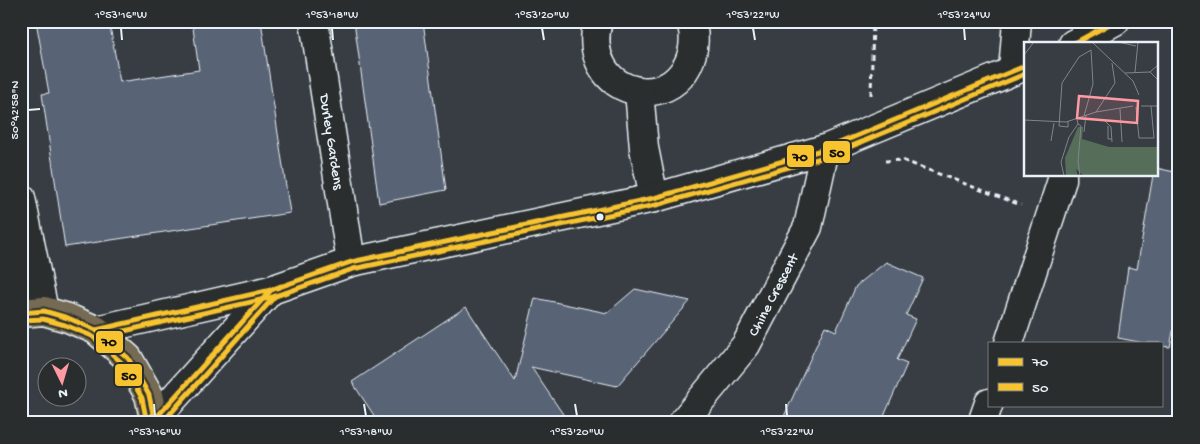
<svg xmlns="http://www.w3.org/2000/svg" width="1200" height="444" viewBox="0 0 1200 444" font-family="'Gochi Hand',sans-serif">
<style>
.building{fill:#596374;stroke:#e8f1f8}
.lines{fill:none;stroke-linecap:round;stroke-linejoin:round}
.minor-casing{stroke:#e8f1f8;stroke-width:31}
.major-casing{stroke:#e8f1f8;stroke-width:31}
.path{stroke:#e8f1f8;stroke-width:3;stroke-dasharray:5 4;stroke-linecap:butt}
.minor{stroke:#2a2d2e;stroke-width:28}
.major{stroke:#746b52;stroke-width:28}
.bus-1-casing{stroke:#2a2d2e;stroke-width:9}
.bus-2-casing{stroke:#2a2d2e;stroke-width:9}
.bus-1{stroke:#f7c32f;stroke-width:5}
.bus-2{stroke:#f7c32f;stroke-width:5}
.ticks{fill:none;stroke:#e8f1f8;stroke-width:2}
.bus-dot{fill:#e8f1f8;stroke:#2a2d2e;stroke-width:2}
.labels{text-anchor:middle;stroke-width:5;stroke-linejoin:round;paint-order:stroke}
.street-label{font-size:15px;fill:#e8f1f8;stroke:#2a2d2e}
.inset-road{fill:none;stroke:#7e858b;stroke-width:1}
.view{fill:#ff9aa2;fill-opacity:0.15;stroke:#ff9aa2;stroke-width:2.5}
.inset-edge{fill:none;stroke:#e8f1f8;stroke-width:2.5}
.line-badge{stroke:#2a2d2e;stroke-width:2}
.pale-badge-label{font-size:14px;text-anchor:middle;font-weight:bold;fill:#111}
.neatline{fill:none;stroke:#e8f1f8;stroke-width:2}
.ticks-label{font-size:12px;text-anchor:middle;fill:#e8f1f8}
</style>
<rect width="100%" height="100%" fill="#383d43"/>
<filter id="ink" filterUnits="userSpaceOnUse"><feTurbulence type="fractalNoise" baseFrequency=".02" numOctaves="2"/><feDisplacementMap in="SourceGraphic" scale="10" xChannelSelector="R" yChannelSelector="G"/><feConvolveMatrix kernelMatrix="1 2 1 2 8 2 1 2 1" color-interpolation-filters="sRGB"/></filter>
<g filter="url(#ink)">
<g class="building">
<polygon points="36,21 109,21 120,82 199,70 192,21 261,21 290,213 65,247 42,94 49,93"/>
<polygon points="354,21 423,21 446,190 379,203"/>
<polygon points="1156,168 1179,173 1179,301 1170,347 1161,346 1161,343 1144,343 1118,338 1128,267 1137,269 1153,175 1156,175"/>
<polygon points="886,262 923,278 906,315 916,319 897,360 907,364 881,423 781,423 825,326 836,331 856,286"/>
<polygon points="635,289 690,301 617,386 531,367 569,423 379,423 352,382 466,307 515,381 535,298 607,313"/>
</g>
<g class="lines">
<defs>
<g id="minor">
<path id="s1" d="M314,21L351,262"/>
<path d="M598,21C589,53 604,86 639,91C679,96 702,56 691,21"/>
<polyline points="1073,44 1115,21"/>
<polyline points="1013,71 1017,21"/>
<polyline points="639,91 644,148 654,198"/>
<polyline points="21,198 44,311"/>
<polyline points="96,330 271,290 351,262 654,198 825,149 1025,66"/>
<polyline points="1009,343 1062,180 1062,175"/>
<polyline points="155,419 271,290"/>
<path id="s2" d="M682,423L746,345L808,227L825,149"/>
<polyline points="982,423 989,403"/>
</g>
<polyline id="major" points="21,313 44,311 68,318 96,330 128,358 149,395 155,423"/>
</defs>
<use href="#minor" class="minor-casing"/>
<use href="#major" class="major-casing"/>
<g class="path">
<polyline points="871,95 873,21"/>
<polyline points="885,161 902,160 1021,205"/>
</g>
<use href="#minor" class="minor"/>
<use href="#major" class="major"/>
<defs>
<g id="bus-1">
<polyline points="1073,44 1115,21"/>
<polyline points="21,313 44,311 68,318 96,330 128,358 149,395 155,423"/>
<polyline points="96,330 271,290 351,262 654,198 825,149 1025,66"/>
<polyline points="155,419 271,290 281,286"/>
</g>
<g id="bus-2">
<polyline points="22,320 43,319 65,325 92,336 122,363 142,398 147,423"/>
<polyline points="98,337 273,297 353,269 656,205 828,156 1025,74"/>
<polyline points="162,423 275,296 284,293"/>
</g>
</defs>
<use href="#bus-1" class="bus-1-casing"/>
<use href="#bus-2" class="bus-2-casing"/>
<use href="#bus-1" class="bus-1"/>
<use href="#bus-2" class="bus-2"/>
</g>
</g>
<path class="ticks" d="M121,28L122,40M332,28L333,40M542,28L544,40M753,28L755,40M964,28L965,40M28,110L40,109M154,404L155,416M364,404L366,416M575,404L577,416M786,404L787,416"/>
<circle class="bus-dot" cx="600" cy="217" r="4.5"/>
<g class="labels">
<g class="street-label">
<text dy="5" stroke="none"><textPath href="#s1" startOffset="122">Durley Gardens</textPath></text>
<text dy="5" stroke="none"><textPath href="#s2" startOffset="158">Chine Crescent</textPath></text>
</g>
</g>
<g transform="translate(1024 42)">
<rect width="134" height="134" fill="#383d43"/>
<path d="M54,85H59L58,97L85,105H134V134H60L52,127L54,134H42L41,116Z" fill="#566d59"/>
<path class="inset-road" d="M68,0L109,39L115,53M94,0L112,4M0,13L10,0M134,23L126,30L134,38M111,30L114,0M101,31L126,30M117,64H134M112,65L115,96H130L127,64M96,67L98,100M72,70L91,41L88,21M0,78L42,80L72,70L109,64M44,79V85L35,84L38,41L55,15L67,8L69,42L60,74M81,79L87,85L88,100M54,82L57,84L54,119L56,134M84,84V97H88M60,90L62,73M27,99L30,81M40,134L37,120L45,95L54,82L53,77"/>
<path class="view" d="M55,54L114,59L113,81L53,76Z"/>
<rect width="134" height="134" class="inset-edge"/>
</g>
<g class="line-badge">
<rect x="822" y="140" width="29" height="24" rx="5" fill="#f7c32f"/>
<rect x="786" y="144" width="29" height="24" rx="5" fill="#f7c32f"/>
<rect x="95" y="330" width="29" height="24" rx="5" fill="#f7c32f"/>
<rect x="114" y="363" width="29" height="24" rx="5" fill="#f7c32f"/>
</g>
<g class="pale-badge-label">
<text x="837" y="157">50</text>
<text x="800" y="161">70</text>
<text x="109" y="346">70</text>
<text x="129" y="380">50</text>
</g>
<rect width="1200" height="444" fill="none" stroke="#2a2d2e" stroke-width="55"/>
<rect x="988" y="342" width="175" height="65" fill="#2a2d2e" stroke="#767b7f"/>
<rect x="998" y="358" width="25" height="8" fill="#f7c32f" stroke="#767b7f"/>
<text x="1032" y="366" font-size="15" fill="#e8f1f8">70</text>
<rect x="998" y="383" width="25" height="8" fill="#f7c32f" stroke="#767b7f"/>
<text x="1032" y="392" font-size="15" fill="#e8f1f8">50</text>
<g transform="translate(62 382) rotate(175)"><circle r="24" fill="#2a2d2e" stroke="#767b7f"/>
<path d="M0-4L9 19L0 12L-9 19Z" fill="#ff9aa2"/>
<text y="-8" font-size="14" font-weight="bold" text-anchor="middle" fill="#e8f1f8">N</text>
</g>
<rect x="28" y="28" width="1144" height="388" class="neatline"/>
<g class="ticks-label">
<text x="121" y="18">1°53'16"W</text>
<text x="332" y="18">1°53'18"W</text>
<text x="542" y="18">1°53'20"W</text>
<text x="753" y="18">1°53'22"W</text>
<text x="964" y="18">1°53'24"W</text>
<text transform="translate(14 110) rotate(-90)" y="4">50°42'58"N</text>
<text x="155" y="435">1°53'16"W</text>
<text x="366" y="435">1°53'18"W</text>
<text x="577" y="435">1°53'20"W</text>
<text x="787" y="435">1°53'22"W</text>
</g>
</svg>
